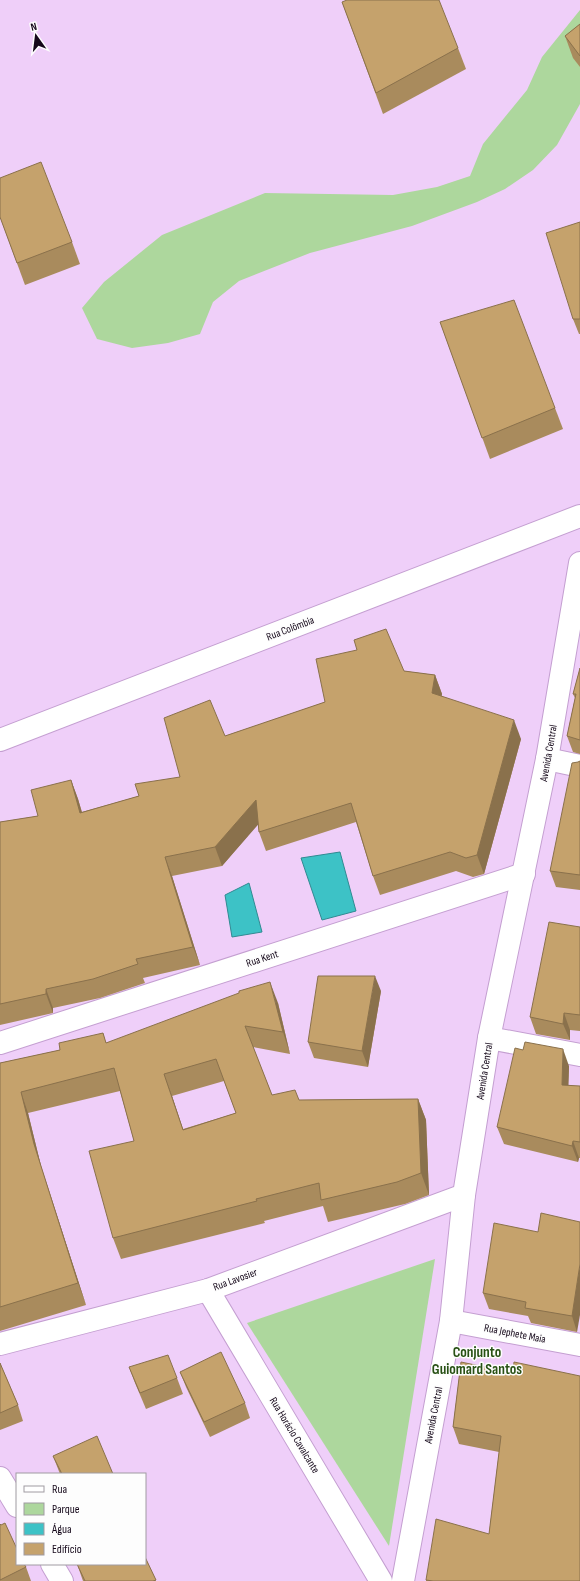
<svg xmlns="http://www.w3.org/2000/svg" width="580" height="1581" viewBox="0 0 580 1581" font-family="'Sofia Sans Condensed',sans-serif">
<style>
.green{fill:#add79d}
.water{fill:#3dc2c6;stroke:#318a92}
.lines{fill:none;stroke-linecap:round;stroke-linejoin:round}
.minor-casing{stroke:#c49fd1;stroke-width:24}
.minor{stroke:#fff;stroke-width:22}
.wall{fill:#a98b5d;fill-rule:evenodd}
.shaded-wall{fill:#8a714c}
.building{fill:#c5a26c;stroke:#8a714c;fill-rule:evenodd}
.labels{text-anchor:middle;stroke-width:3;stroke-linejoin:round;paint-order:stroke}
.street-label{font-size:11px;fill:#15081a;stroke:#fdfdfd}
.district-label{font-size:15px;font-weight:bold;fill:#285115;stroke:#fdfdfd}
</style>
<rect width="100%" height="100%" fill="#efcff9"/>
<g class="green">
<polygon points="580,10 580,104 557,145 533,170 505,189 477,202 412,226 310,253 239,281 213,302 200,334 168,343 132,348 97,339 82,308 104,282 162,235 265,193 393,195 437,187 470,176 483,144 527,90 542,57"/>
<polygon points="435,1259 389,1546 247,1323"/>
</g>
<g class="water">
<polygon points="340,852 356,911 322,920 301,858"/>
<polygon points="249,883 262,932 232,937 225,895"/>
</g>
<g class="lines">
<defs>
<g id="minor">
<polyline points="0,740 580,516"/>
<polyline points="547,759 580,766"/>
<polyline points="489,1038 580,1055"/>
<polyline points="0,1043 524,874"/>
<polyline points="208,1290 381,1581"/>
<polyline points="451,1321 580,1345"/>
<polyline points="0,1344 208,1290 464,1195"/>
<polyline points="0,1478 17,1506"/>
<polyline points="52,1564 62,1581"/>
<polyline points="403,1581 451,1321 464,1195 489,1038 547,759 580,563"/>
</g>
</defs>
<use href="#minor" class="minor-casing"/>
<use href="#minor" class="minor"/>
</g>
<g class="wall">
<polygon points="342,2 458,48 466,69 383,114"/>
<polygon points="580,24 580,67 573,58 565,36"/>
<polygon points="0,217 72,242 80,264 25,285"/>
<polygon points="580,222 580,334 579,334 573,319"/>
<polygon points="440,322 555,408 563,429 490,459"/>
<polygon points="580,668 580,754 573,752 567,736 575,698 573,694"/>
<polygon points="404,671 435,675 442,694 441,696 521,739 484,874 473,877 456,871 380,895 373,876 356,822 266,851 259,832 258,824 222,866 172,876 200,965 143,978 145,983 100,998 53,1008 53,1013 0,1025 0,822 38,816 71,780 78,799 82,812 139,796 180,777 225,736 325,702"/>
<polygon points="580,761 580,890 556,887 550,871 578,762"/>
<polygon points="580,927 580,1031 570,1030 570,1040 536,1034 530,1017"/>
<polygon points="381,991 368,1067 314,1058 308,1042"/>
<path d="M278,1003L290,1054L253,1047L272,1095L299,1100L418,1099L426,1120L429,1195L405,1204L328,1222L323,1206L264,1221L265,1223L121,1259L113,1238L134,1141L120,1091L28,1113L41,1166L86,1305L0,1331V1063L60,1050L103,1033L106,1043ZM224,1081L236,1113L183,1129L172,1096Z"/>
<polygon points="569,1066 568,1086 580,1086 580,1158 579,1158 578,1162 504,1144 497,1127"/>
<polygon points="580,1222 577,1332 531,1323 528,1316 489,1309 483,1293 538,1232"/>
<polygon points="461,1362 580,1581 426,1581 426,1580 489,1534 499,1452 459,1444 453,1427"/>
<polygon points="0,1363 18,1405 23,1421 0,1430"/>
<polygon points="129,1367 177,1378 183,1394 146,1409 135,1383"/>
<polygon points="180,1372 245,1403 250,1418 210,1437 186,1387"/>
<polygon points="53,1456 113,1474 60,1474"/>
<polygon points="0,1524 26,1567 31,1581 0,1581"/>
<polygon points="145,1557 156,1581 83,1581 77,1564 145,1564"/>
</g>
<g class="shaded-wall">
<polygon points="435,675 442,694 439,712 432,693"/>
<polygon points="514,720 521,739 484,874 477,855"/>
<polygon points="71,780 78,799 87,831 80,813"/>
<polygon points="256,800 263,819 222,866 215,847"/>
<polygon points="165,857 172,876 200,965 193,947"/>
<polygon points="375,976 381,991 368,1067 362,1051"/>
<polygon points="270,982 278,1003 290,1054 283,1032"/>
<polygon points="46,989 53,1008 53,1013 46,994"/>
<polygon points="564,1013 570,1030 570,1040 563,1024"/>
<polygon points="563,1049 569,1066 568,1102 562,1085"/>
<polygon points="164,1074 172,1096 190,1151 183,1130"/>
<polygon points="21,1092 28,1113 41,1166 86,1305 78,1283 34,1144"/>
<polygon points="418,1099 426,1120 429,1195 421,1173"/>
<polygon points="573,1141 579,1158 578,1162 572,1146"/>
<polygon points="580,1264 580,1315 577,1332 572,1316"/>
</g>
<g class="building">
<polygon points="347,0 439,0 458,48 376,93 342,2"/>
<polygon points="580,24 580,56 565,36"/>
<polygon points="41,162 72,242 17,263 0,217 0,178"/>
<polygon points="580,222 580,319 573,319 546,233"/>
<polygon points="514,300 555,408 482,438 440,322"/>
<polygon points="386,629 404,671 435,675 432,693 514,720 477,855 466,858 450,852 373,876 351,803 259,832 256,800 215,847 165,857 193,947 136,959 138,964 93,979 46,989 46,994 0,1004 0,822 38,816 31,790 71,780 80,813 139,796 135,784 180,777 164,718 210,700 225,736 325,702 316,659 357,650 354,640"/>
<polygon points="580,668 580,740 567,736 576,694 573,694"/>
<polygon points="580,761 580,875 550,871 572,763 578,762"/>
<polygon points="549,922 580,927 580,1015 564,1013 563,1024 530,1017"/>
<polygon points="318,976 375,976 362,1051 308,1042"/>
<path d="M270,982L283,1032L245,1026L272,1095L295,1090L299,1100L418,1099L421,1173L397,1182L321,1200L319,1183L256,1199L257,1201L113,1238L89,1151L134,1141L114,1068L21,1092L34,1144L78,1283L0,1307V1063L60,1050L59,1043L103,1033L106,1043L239,993V991ZM216,1059L236,1113L183,1130L164,1074Z"/>
<polygon points="525,1042 563,1049 562,1085 580,1086 580,1142 573,1141 572,1146 497,1127 515,1048 523,1050"/>
<polygon points="541,1213 580,1222 580,1264 572,1316 525,1308 526,1302 483,1293 494,1223 538,1232"/>
<polygon points="221,1352 245,1403 204,1422 180,1372"/>
<polygon points="168,1355 177,1378 140,1393 129,1367"/>
<polygon points="461,1362 513,1373 514,1362 580,1376 580,1581 433,1581 426,1580 436,1519 489,1534 501,1436 453,1427"/>
<polygon points="0,1363 18,1405 0,1413"/>
<polygon points="97,1436 113,1474 62,1474 53,1456"/>
<polygon points="5,1523 17,1549 17,1564 24,1564 26,1567 0,1580 0,1524 1,1525"/>
<polygon points="145,1557 156,1580 153,1581 85,1581 77,1564 145,1564"/>
</g>
<g class="labels">
<g class="street-label">
<text transform="translate(290 628) rotate(-21)" y="4">Rua Colômbia</text>
<text transform="translate(548 753) rotate(-80)" y="4">Avenida Central</text>
<text transform="translate(262 958) rotate(-18)" y="4">Rua Kent</text>
<text transform="translate(484 1071) rotate(-81)" y="4">Avenida Central</text>
<text transform="translate(235 1279) rotate(-20)" y="4">Rua Lavosier</text>
<text transform="translate(515 1333) rotate(11)" y="4">Rua Jephete Maia</text>
<text transform="translate(433 1415) rotate(-79)" y="4">Avenida Central</text>
<text transform="translate(295 1435) rotate(59)" y="4">Rua Horácio Cavalcante</text>
</g>
<g class="district-label">
<text x="477" y="1357">Conjunto<tspan x="477" dy="17">Guiomard Santos</tspan></text>
</g>
</g>
<rect x="16" y="1473" width="130" height="92" fill="#fdfdfd" stroke="#a09ba2"/>
<rect x="24" y="1486" width="20" height="6" fill="#ffffff" stroke="#a09ba2"/>
<text x="52" y="1493" font-size="12" fill="#15081a">Rua</text>
<rect x="24" y="1503" width="20" height="12" fill="#add79d" stroke="#a09ba2"/>
<text x="52" y="1513" font-size="12" fill="#15081a">Parque</text>
<rect x="24" y="1523" width="20" height="12" fill="#3dc2c6" stroke="#a09ba2"/>
<text x="52" y="1533" font-size="12" fill="#15081a">Água</text>
<rect x="24" y="1543" width="20" height="12" fill="#c5a26c" stroke="#a09ba2"/>
<text x="52" y="1553" font-size="12" fill="#15081a">Edifício</text>
<g transform="translate(36 36) rotate(346)" stroke="#fdfdfd" stroke-width="3" paint-order="stroke">
<path d="M0-3L7 15L0 10L-7 15Z" fill="#15081a"/>
<text y="-6" font-size="11" font-weight="bold" text-anchor="middle" fill="#15081a">N</text>
</g>
</svg>
